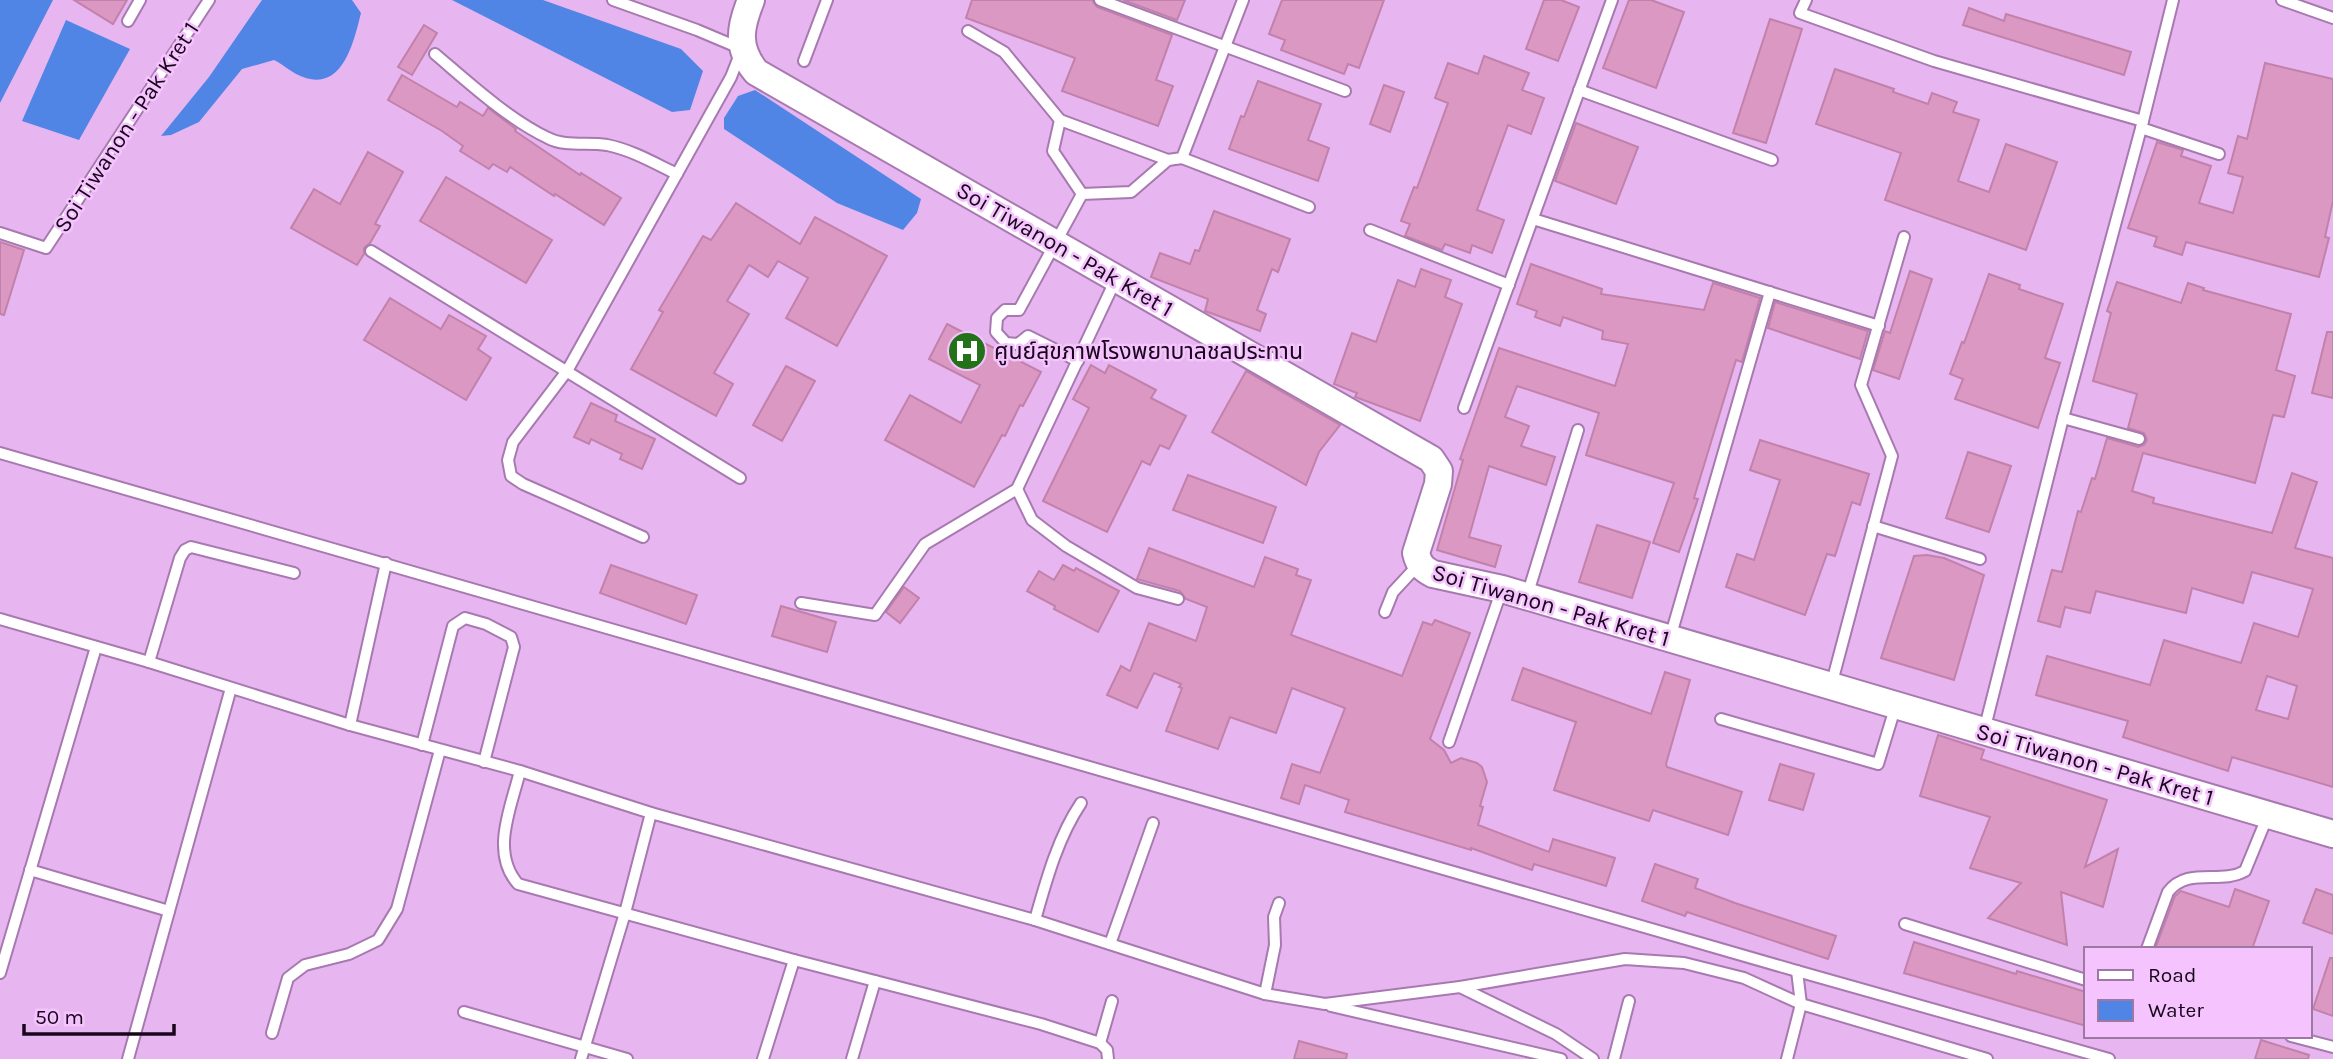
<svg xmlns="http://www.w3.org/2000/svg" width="2333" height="1059" viewBox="0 0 2333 1059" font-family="Karla,'Noto Sans Thai',sans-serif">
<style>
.water{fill:#5085e6}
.building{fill:#da98c2;stroke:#c181aa;stroke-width:2;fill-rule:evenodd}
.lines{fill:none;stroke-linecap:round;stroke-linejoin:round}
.service-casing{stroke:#a879b0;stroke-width:14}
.tertiary-casing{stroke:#a879b0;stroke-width:30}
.service{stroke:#fff;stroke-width:10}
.tertiary{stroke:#fff;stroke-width:26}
.labels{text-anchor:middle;stroke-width:5;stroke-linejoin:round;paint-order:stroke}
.street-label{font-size:23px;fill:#18071b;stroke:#f5c3fd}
.poi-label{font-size:23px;fill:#18071b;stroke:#f5c3fd;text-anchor:start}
</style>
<rect width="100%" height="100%" fill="#e7b6f0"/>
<g class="water">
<polygon points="0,0 53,0 0,103"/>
<path d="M262,0H352L361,13C354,41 343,92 303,77C293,74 284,65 274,60L242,69L199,122L171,135L161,136L209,77Z"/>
<polygon points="452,0 543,0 681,49 703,71 690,110 672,112"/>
<polygon points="66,20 130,49 79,140 22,121"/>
<polygon points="755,90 921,199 917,213 903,230 837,203 724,129 724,118 738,96"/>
</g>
<g class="building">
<polygon points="74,0 127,0 113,24"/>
<polygon points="972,0 1092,0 1097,7 1172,35 1156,80 1173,86 1158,126 1062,91 1075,58 966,18"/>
<polygon points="1123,0 1185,0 1177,20"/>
<polygon points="1282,0 1384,0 1359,68 1348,64 1344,74 1281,50 1285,40 1269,34"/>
<polygon points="1544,0 1561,0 1579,7 1558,61 1526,49"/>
<polygon points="1629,0 1651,0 1684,12 1656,88 1603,68"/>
<polygon points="1969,8 2004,21 2006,14 2131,52 2124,75 1963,25"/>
<polygon points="1770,19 1802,29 1766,143 1733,133"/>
<polygon points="424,25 437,33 412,75 398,67"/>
<polygon points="1484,56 1529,73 1522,90 1544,98 1531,134 1508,125 1477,210 1504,220 1492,253 1472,245 1470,253 1445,244 1442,250 1405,236 1410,224 1401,221 1414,187 1417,188 1448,103 1435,98 1448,63 1478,74"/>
<polygon points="2265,63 2333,79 2333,201 2325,237 2329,238 2319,277 2186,242 2182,255 2154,246 2157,237 2128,228 2157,142 2183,150 2181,156 2211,166 2199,203 2233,213 2243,177 2228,173 2238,136 2247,139"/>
<polygon points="1835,69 1894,89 1893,92 1928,104 1932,93 1957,102 1953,112 1979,120 1958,181 1989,192 2006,144 2057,162 2026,250 1885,200 1901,153 1816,124"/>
<polygon points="402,75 457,107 460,102 483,116 488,108 516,129 515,131 580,175 581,173 621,198 604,225 555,194 554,196 510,167 507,172 493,164 489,169 460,151 463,146 442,131 388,100"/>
<polygon points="1258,81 1321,104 1308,140 1329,148 1318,181 1229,149 1241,116 1244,117"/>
<polygon points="1384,85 1404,92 1390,132 1370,124"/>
<polygon points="1576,123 1638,147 1616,204 1555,181"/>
<polygon points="368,152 403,172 375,224 380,226 370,243 364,248 364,254 357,265 291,228 314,189 340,204"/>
<polygon points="446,177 552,240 526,283 420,221"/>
<polygon points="736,203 800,244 815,217 887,256 837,346 786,318 808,278 778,261 768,277 749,265 727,301 749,314 714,373 733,384 716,416 631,369 663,312 659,310 703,236 711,240"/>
<polygon points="1214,211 1290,239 1278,272 1272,269 1257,310 1266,314 1260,331 1205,311 1208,299 1151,277 1160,253 1190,264 1195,250 1199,251"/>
<polygon points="0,242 24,250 4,315 0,314"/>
<polygon points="1531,264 1602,289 1601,294 1704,310 1713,283 1760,298 1742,362 1736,360 1694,498 1698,499 1679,552 1653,543 1674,483 1586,455 1599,413 1517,386 1505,417 1529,426 1521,446 1555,457 1546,485 1489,466 1469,537 1501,546 1495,567 1437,550 1463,460 1460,459 1499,348 1615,386 1628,344 1602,339 1603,331 1563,317 1560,326 1535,317 1537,311 1517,304"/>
<polygon points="1421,269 1451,280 1445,297 1462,304 1420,421 1355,397 1357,393 1334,384 1352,333 1376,342 1398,280 1415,287"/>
<polygon points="1910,271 1932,279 1899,379 1873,370 1885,331 1890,333"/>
<polygon points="1989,274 2020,285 2019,289 2063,304 2045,358 2060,363 2038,428 1955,399 1963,379 1950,374 1962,342 1964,343"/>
<path d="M2117,282L2181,303L2188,283L2204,288L2203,290L2291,314L2276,370L2295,376L2284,417L2273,415L2255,483L2143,453L2132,491L2154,498L2153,503L2272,533L2292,473L2317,482L2295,548L2333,558V787L2232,757L2228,771L2123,737L2128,721L2036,695L2047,656L2150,685L2164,640L2241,663L2254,623L2298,637L2313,589L2252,572L2243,603L2192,588L2186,613L2096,591L2090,613L2065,607L2060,627L2038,621L2052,570L2062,572L2078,511L2081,512L2092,478L2095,479L2107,438L2138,447L2144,445L2147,440L2144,433L2128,428L2137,394L2093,381L2111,313L2107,311ZM2267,676L2297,686L2288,719L2256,710Z"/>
<polygon points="390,298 441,329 449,315 486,336 478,349 491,358 466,400 364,340"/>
<polygon points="1775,302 1868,331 1860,359 1768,328"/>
<polygon points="947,324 1041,372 1023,406 1020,405 1005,436 1002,435 974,487 885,440 910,395 961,423 980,385 929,359"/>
<polygon points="2327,332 2333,332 2333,398 2312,393"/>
<polygon points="1091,365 1105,373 1109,365 1156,390 1151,398 1186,416 1169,449 1160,445 1150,465 1142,461 1107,532 1043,501 1089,408 1073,399"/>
<polygon points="786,366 815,381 782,441 753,425"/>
<polygon points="1246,371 1340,425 1319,452 1306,485 1212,432"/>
<polygon points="591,403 617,415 615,421 655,439 642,469 620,459 622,454 591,439 589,444 574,437"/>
<polygon points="1760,440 1869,474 1860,505 1852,502 1835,556 1827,554 1805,615 1726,587 1737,554 1754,560 1780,480 1750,470"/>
<polygon points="1968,452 2011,466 1989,532 1946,518"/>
<polygon points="1188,475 1276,507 1263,543 1173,510"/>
<polygon points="1597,525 1650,542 1632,598 1579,582"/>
<polygon points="1149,548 1254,587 1265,557 1298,569 1296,575 1311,580 1291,635 1402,676 1423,622 1432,625 1435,620 1470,633 1430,739 1444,750 1451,763 1461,758 1477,763 1482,767 1487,782 1480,806 1483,807 1478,825 1549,852 1553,839 1615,858 1606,886 1534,864 1532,870 1471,848 1471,850 1345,812 1349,800 1305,785 1299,804 1281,798 1292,764 1320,773 1345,708 1292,688 1276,733 1230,717 1218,749 1166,731 1182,688 1179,687 1181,684 1154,673 1137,708 1107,695 1121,666 1130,671 1149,623 1196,641 1207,607 1186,599 1180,591 1137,579"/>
<polygon points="1927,555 1944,558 1984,575 1954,680 1881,658 1914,556"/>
<polygon points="611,565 697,595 686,624 600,593"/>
<polygon points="1063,565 1074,571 1076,568 1119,591 1098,632 1054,609 1055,606 1027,591 1039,571 1054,580"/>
<polygon points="904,587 919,598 900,623 886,612"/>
<polygon points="781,606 836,622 827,652 772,636"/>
<polygon points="1523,668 1651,714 1665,672 1690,680 1666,764 1667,767 1742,792 1728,835 1653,810 1649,821 1554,790 1576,722 1512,700"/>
<polygon points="1938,735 1984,750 1981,759 2107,800 2085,867 2118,849 2103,907 2061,892 2067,945 1988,918 2021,883 1970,868 1990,817 1920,796"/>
<polygon points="1780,764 1814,774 1803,810 1769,800"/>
<polygon points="1655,864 1698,879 1695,888 1735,903 1836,936 1828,959 1687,912 1685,916 1642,901"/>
<polygon points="2235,889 2269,901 2252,949 2155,949 2175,896 2181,891 2229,907"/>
<polygon points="2316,889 2333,895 2333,934 2303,923"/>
<polygon points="1914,942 2016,974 2017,971 2086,992 2086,1026 1904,973"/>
<polygon points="2330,958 2333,958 2333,1016 2313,1009"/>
<polygon points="2261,1040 2309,1055 2308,1059 2255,1059"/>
<polygon points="1299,1041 1347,1054 1346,1059 1294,1059"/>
</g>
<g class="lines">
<defs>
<g id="service">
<polyline points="613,0 697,30 742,49 731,77 567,371 513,442 508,460 511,476 523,484 643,537"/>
<polyline points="1100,0 1345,91"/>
<polyline points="1806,0 1800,13 1934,61 2143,121"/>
<polyline points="2282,0 2333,18"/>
<polyline points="128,21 140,0"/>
<polyline points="968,31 1004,52 1060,120"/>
<path d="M435,54C468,82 508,119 548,138C565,147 587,142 607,145C632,150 654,163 677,174"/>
<polyline points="804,61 827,0"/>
<polyline points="1579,90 1772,160"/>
<polyline points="2141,128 2219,154"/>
<polyline points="1182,158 1309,207"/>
<polyline points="1082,194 1053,151 1060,120 1168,160"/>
<polyline points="1533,219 1879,326"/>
<polyline points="1370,230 1509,285"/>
<polyline points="0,233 46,248 209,0"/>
<polyline points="371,251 740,478"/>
<polyline points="1078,361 1028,336 1018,344 1006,343 996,332 997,318 1005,310 1019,310 1082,194 1131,192 1168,160 1182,158 1243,0"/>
<polyline points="1464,408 1612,0"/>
<polyline points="2063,418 2139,439"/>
<polyline points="0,453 1797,971 2109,1059"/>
<polyline points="1017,489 1032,520 1066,546 1137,588 1178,599"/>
<polyline points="1873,526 1980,559"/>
<polyline points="1527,596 1578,430"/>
<polyline points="801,603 875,615 925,544 1017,489 1116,279"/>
<polyline points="1385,612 1393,592 1419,564"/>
<polyline points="0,619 149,662 350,725 520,771 651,813 1035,920 1265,994 1325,1004 1460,987 1625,959 1684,963 1744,978 1801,1004 1987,1059"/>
<polyline points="1670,638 1770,292"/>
<polyline points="149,662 180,558 185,550 191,547 294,573"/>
<polyline points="1831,686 1892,456 1861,385 1904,237"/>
<polyline points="1721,719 1878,764 1896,705"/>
<polyline points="350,725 386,563"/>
<polyline points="1984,731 2063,418 2143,121 2173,0"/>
<polyline points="1449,742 1502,589"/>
<polyline points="422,745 453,626 465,618 486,624 511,637 514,647 484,762"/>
<path d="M520,771C511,808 490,852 518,884L794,960L1041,1024L1100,1043L1107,1050L1108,1059"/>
<polyline points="30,870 169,911"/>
<path d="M1035,920C1046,881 1058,837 1081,803"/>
<polyline points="1905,924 2086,980"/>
<polyline points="1110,944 1153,823"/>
<path d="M2147,949L2168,892C2188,866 2220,885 2245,871L2268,815"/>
<polyline points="0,973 96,647"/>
<polyline points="1460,987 1556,1034 1593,1059"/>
<polyline points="1265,994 1275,945 1274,917 1279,903"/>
<polyline points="1331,1006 1561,1059"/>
<polyline points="464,1012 627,1059"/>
<polyline points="272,1033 288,978 305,965 349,954 378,940 397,909 440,750"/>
<polyline points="2291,1036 2333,1047"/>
<polyline points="1100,1043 1112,1001"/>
<polyline points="128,1059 231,688"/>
<polyline points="581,1059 625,913 651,813"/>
<polyline points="763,1059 794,960"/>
<polyline points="852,1059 875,981"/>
<polyline points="1614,1059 1629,1001"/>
<polyline points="1787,1059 1801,1004 1797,971"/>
</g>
<path id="tertiary" d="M751,0C740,27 736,47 756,72L1431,459L1439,471L1438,484L1416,553C1419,565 1423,569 1433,574L1502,589L2333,834"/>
</defs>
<use href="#service" class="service-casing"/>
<use href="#tertiary" class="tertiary-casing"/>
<use href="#service" class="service"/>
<use href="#tertiary" class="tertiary"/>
</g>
<defs>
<symbol id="hospital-disc" viewBox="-11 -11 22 22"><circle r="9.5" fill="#237219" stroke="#f5c3fd"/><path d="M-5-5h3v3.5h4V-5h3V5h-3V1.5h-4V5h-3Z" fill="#fff"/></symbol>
</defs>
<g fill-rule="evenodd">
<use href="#hospital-disc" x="945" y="329" width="44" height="44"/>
</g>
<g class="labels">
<g class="street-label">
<text transform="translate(126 127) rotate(-57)" y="8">Soi Tiwanon - Pak Kret 1</text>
<text transform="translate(1065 249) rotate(30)" y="8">Soi Tiwanon - Pak Kret 1</text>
<text transform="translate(1551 605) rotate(16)" y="8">Soi Tiwanon - Pak Kret 1</text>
<text transform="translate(2095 764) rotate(16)" y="8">Soi Tiwanon - Pak Kret 1</text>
</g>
<g class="poi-label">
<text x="994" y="359">ศูนย์สุขภาพโรงพยาบาลชลประทาน</text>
</g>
</g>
<rect x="2084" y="947" width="228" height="91" fill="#f5c3fd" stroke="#9d78a3" stroke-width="2"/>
<rect x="2098" y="970" width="35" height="10" fill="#ffffff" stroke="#9d78a3" stroke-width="2"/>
<text x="2148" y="982" font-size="21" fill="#18071b">Road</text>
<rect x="2098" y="1000" width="35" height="21" fill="#5085e6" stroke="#9d78a3" stroke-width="2"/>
<text x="2148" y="1017" font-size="21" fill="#18071b">Water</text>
<path d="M24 1024v10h150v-10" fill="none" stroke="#18071b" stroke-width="3.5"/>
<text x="35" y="1024" font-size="21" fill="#18071b" stroke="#f5c3fd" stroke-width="5" paint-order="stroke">50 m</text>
</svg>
